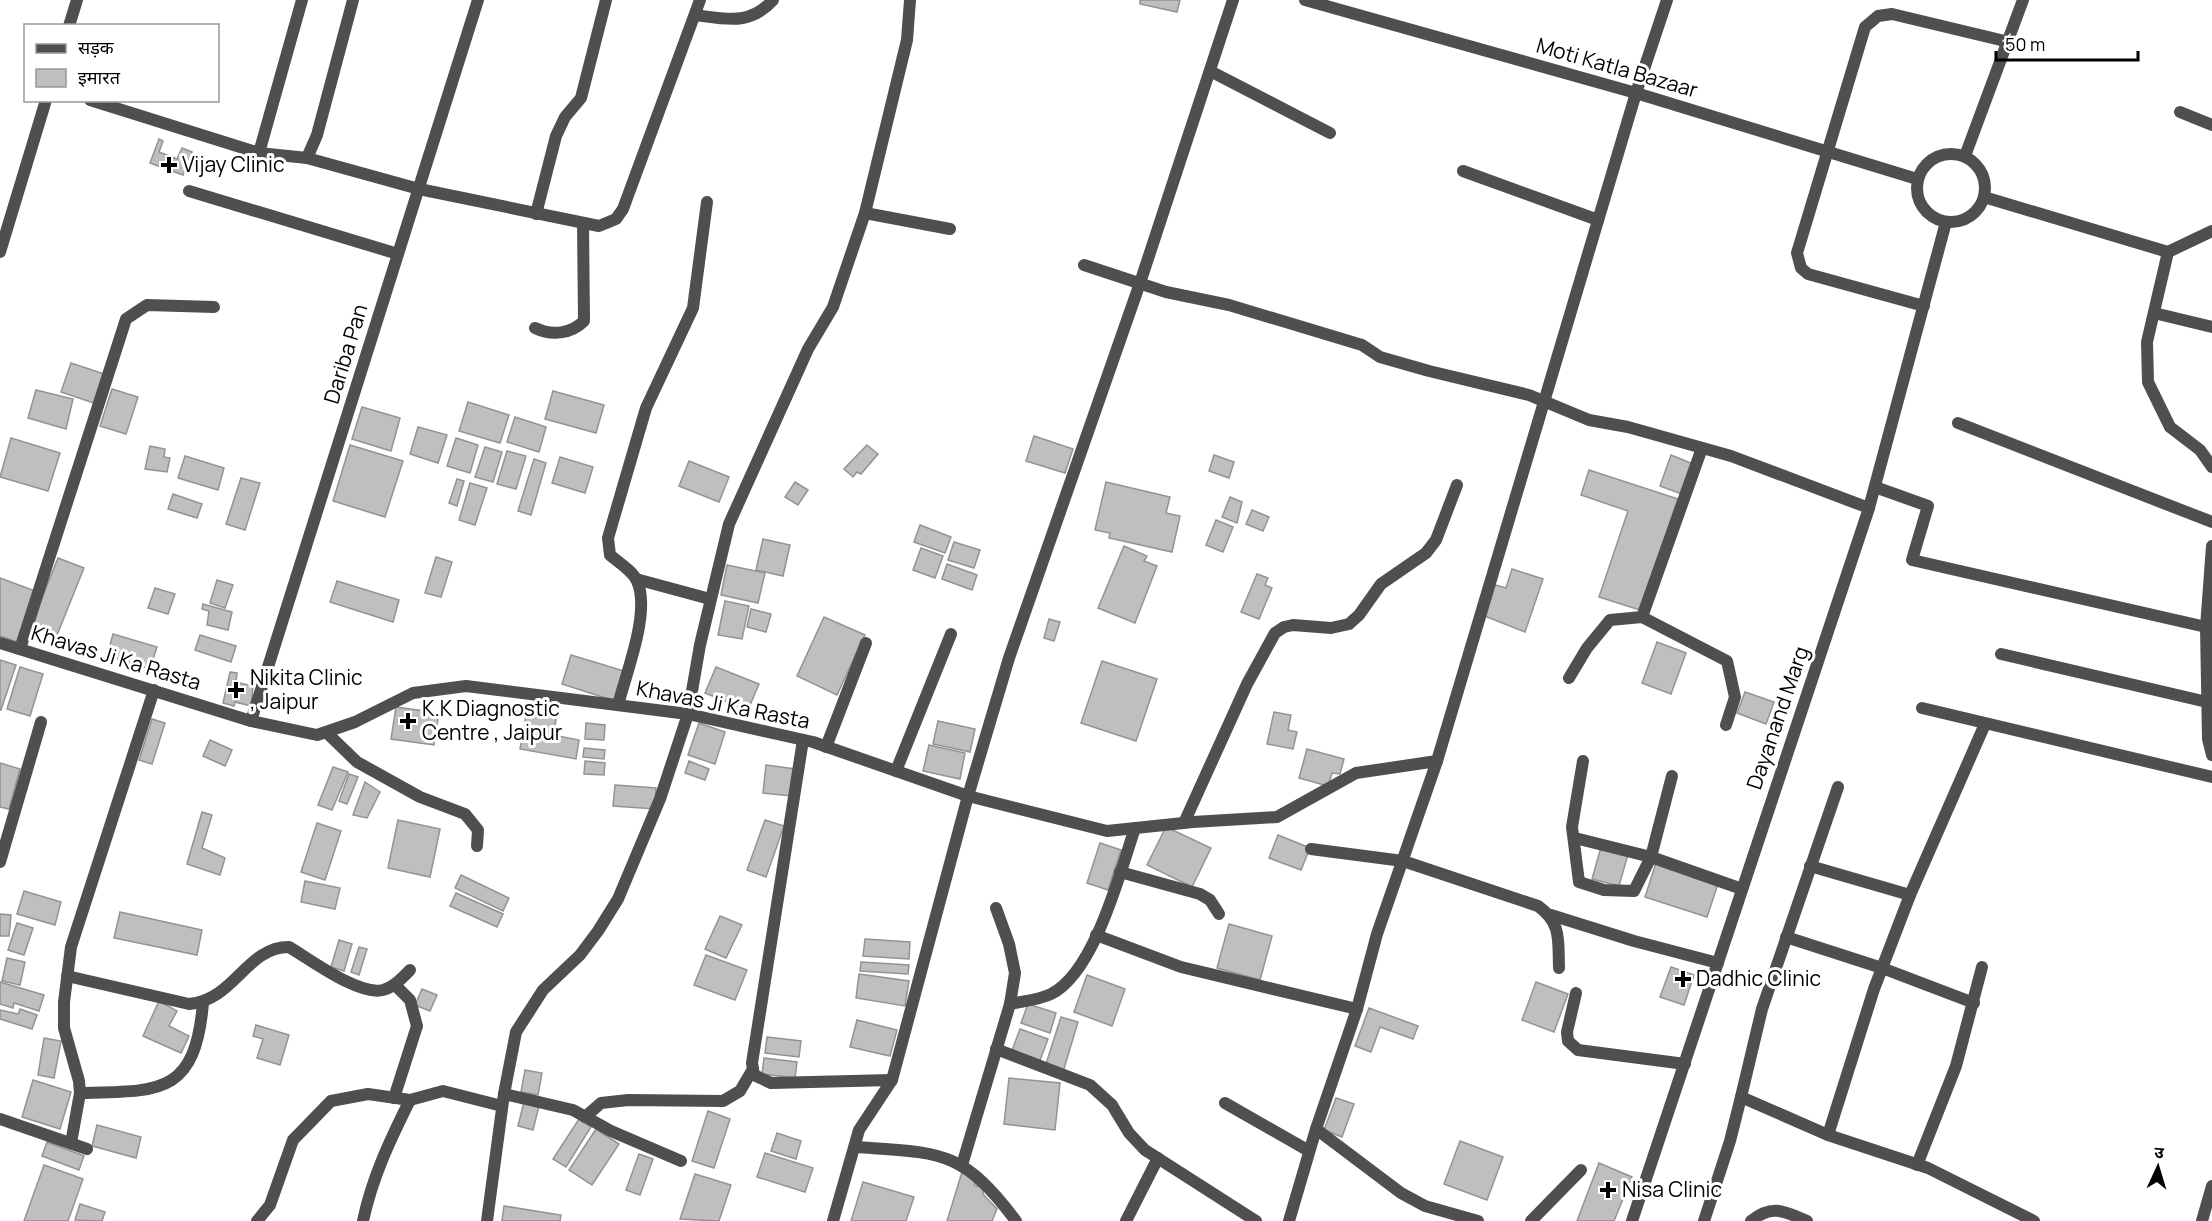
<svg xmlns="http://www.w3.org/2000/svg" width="2212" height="1221" viewBox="0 0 2212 1221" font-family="Manrope,'Noto Sans Devanagari',sans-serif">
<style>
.building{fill:#bfbfbf;stroke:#939393;stroke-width:1.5}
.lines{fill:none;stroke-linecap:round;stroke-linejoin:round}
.minor{stroke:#4f4f4f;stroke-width:12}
.tertiary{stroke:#4f4f4f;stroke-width:12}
.poi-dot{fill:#000;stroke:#fff;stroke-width:2}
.labels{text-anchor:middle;stroke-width:6;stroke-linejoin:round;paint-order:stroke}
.street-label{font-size:21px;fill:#000;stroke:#fff}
.poi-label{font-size:21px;fill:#000;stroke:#fff;text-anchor:start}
</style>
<rect width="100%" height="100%" fill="#fff"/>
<g class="building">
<polygon points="1140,0 1180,0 1177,12 1140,4"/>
<polygon points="159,139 163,141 159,152 177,159 182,148 192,152 183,175 150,163"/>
<polygon points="71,363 104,374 94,403 61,392"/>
<polygon points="112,389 138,397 126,434 100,426"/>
<polygon points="36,390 73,399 66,429 28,418"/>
<polygon points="553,391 604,405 596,433 545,419"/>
<polygon points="468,402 509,415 500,443 459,431"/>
<polygon points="362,407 400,418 391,451 352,439"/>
<polygon points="515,417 546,427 539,452 507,442"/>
<polygon points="418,427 447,435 438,463 410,454"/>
<polygon points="1034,436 1073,449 1065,473 1026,461"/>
<polygon points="11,438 60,453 48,491 0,477"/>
<polygon points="456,438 478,445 470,473 447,466"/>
<polygon points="350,445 403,461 385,517 333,501"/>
<polygon points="867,445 878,454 861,474 857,472 853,477 844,469"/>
<polygon points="150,446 165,449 164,457 170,458 167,472 145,469"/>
<polygon points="485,447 502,452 493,482 475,477"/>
<polygon points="507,451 526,456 516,489 497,484"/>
<polygon points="1214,455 1234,462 1229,478 1209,471"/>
<polygon points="1671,455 1693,464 1682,494 1660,486"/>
<polygon points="185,456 224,468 218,490 178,478"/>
<polygon points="560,457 593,467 585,493 552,483"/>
<polygon points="534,459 546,463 531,515 518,511"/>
<polygon points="689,461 729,477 719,502 679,486"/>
<polygon points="1589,470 1678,499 1640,610 1599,597 1628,511 1581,495"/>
<polygon points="241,478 260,483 245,530 226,524"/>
<polygon points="457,479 464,481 457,506 449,503"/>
<polygon points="795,482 808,490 798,505 785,497"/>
<polygon points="1106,482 1170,497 1166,513 1180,516 1172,552 1109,538 1110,533 1095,530"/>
<polygon points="470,483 487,488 475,525 459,520"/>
<polygon points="173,494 202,504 197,518 168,509"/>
<polygon points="1230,497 1242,502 1237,523 1222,517"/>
<polygon points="1252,510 1269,517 1263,531 1246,524"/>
<polygon points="1216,520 1233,527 1223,552 1206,545"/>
<polygon points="920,525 951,537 945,553 914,542"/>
<polygon points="763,539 790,545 783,576 756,570"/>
<polygon points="954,542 980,550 974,568 948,560"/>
<polygon points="1124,546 1147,556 1144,561 1157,566 1135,623 1098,608"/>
<polygon points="921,548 943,556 935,578 913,570"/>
<polygon points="436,557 452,562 441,597 425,593"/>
<polygon points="58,558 84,568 57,635 31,625"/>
<polygon points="947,564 977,575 972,590 942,579"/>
<polygon points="727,565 765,573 758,603 721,595"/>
<polygon points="1512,569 1543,579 1525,632 1482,615 1492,584 1506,588"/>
<polygon points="1257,574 1268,578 1265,585 1272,588 1259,619 1241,612"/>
<polygon points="0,578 35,591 17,642 0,636"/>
<polygon points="217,580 233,585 225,608 210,603"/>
<polygon points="337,581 399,600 393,622 330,602"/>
<polygon points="155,588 175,594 168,614 148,608"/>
<polygon points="725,601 749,606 742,639 718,635"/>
<polygon points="203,604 232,612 228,630 207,625 209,611 202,609"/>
<polygon points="751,609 771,614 766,632 747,627"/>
<polygon points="824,617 865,635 837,695 797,676"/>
<polygon points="1049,619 1060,622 1054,641 1044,638"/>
<polygon points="113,634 157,647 150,669 107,656"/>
<polygon points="200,635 236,646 231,662 195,650"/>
<polygon points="1657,642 1686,653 1671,694 1642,683"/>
<polygon points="571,655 624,671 615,701 562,684"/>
<polygon points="0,660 16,665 1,710 0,710"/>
<polygon points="1102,661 1157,679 1136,741 1081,723"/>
<polygon points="20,667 43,674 30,716 7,709"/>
<polygon points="716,667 759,684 748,710 705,693"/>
<polygon points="230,672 237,673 236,682 253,686 251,706 235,702 234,706 223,703"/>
<polygon points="1745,692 1774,702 1766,724 1737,713"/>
<polygon points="396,707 439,713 434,745 391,739"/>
<polygon points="527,710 557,715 553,735 579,740 576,759 520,749"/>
<polygon points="1274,712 1291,715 1288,730 1297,732 1293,749 1267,744"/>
<polygon points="152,719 165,723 152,764 139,760"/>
<polygon points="938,721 975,729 970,752 933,744"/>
<polygon points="586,723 605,725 604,740 585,739"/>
<polygon points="699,723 725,732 715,764 688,755"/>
<polygon points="210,740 232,750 225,766 203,756"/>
<polygon points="929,745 965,753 960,779 923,771"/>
<polygon points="584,748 605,750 604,759 583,757"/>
<polygon points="1307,749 1344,759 1340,774 1332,773 1328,786 1299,778"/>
<polygon points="585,761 605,763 604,775 584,774"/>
<polygon points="689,761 709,769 705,780 685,773"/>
<polygon points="0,763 20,769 9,809 0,807"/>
<polygon points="766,765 795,769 791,796 763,793"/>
<polygon points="333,767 348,772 332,810 318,805"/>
<polygon points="349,774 358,777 347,804 339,801"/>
<polygon points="365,782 380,792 367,818 353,815"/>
<polygon points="615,785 656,788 655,809 613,806"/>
<polygon points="202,812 212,815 202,848 225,858 220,875 187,864"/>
<polygon points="398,820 440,829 430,877 388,868"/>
<polygon points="765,820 784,826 766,877 747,870"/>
<polygon points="317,823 341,831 325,880 301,872"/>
<polygon points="1166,827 1211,848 1192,887 1147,865"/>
<polygon points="1278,835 1310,848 1301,870 1269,858"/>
<polygon points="1100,843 1121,850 1108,890 1087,883"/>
<polygon points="1601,847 1628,854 1619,886 1592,879"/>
<polygon points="1656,863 1718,884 1707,917 1645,897"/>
<polygon points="461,875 509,898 503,911 455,888"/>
<polygon points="305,881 340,888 335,909 301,902"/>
<polygon points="24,891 61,902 55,925 17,914"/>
<polygon points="456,893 503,914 497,927 450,906"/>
<polygon points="120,912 202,930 197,955 114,938"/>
<polygon points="0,914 11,915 9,936 0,936"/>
<polygon points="720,916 742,925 726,958 705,949"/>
<polygon points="17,923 33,928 24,955 8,950"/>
<polygon points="1229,924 1272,936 1260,980 1217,968"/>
<polygon points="865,939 910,942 909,959 863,956"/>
<polygon points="339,940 352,944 344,971 331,967"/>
<polygon points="359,947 367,949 359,975 351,972"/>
<polygon points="706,955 747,970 735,1000 694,985"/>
<polygon points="7,958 25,962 20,985 2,981"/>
<polygon points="861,962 909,965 908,974 860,971"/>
<polygon points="1671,967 1694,975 1684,1005 1660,997"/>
<polygon points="859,974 909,981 905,1006 856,998"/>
<polygon points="1087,975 1125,989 1112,1026 1074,1012"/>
<polygon points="0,982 44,995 39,1011 14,1003 13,1008 0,1004"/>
<polygon points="1536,982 1568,994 1554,1032 1522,1020"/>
<polygon points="422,989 437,995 430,1011 415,1005"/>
<polygon points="159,1001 177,1011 169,1026 189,1036 181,1053 143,1036"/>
<polygon points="1028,1004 1056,1013 1050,1033 1021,1023"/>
<polygon points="1369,1008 1418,1026 1413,1039 1380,1027 1371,1052 1355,1046"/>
<polygon points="20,1009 37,1015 32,1029 0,1019 0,1010 18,1014"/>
<polygon points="1061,1017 1078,1022 1063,1072 1045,1067"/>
<polygon points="857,1020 897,1030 890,1056 850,1047"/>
<polygon points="256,1025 289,1035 280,1065 257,1058 263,1039 253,1036"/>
<polygon points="1020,1029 1048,1039 1039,1063 1011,1053"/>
<polygon points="767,1037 801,1041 799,1057 765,1053"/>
<polygon points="44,1038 61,1041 54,1078 38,1075"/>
<polygon points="764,1058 797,1062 795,1078 762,1074"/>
<polygon points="525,1070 542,1073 538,1095 521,1092"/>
<polygon points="1009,1078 1060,1083 1055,1130 1004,1124"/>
<polygon points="33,1080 71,1092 60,1129 22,1117"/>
<polygon points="1336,1098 1354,1104 1342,1137 1324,1130"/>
<polygon points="524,1102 539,1106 533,1130 518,1126"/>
<polygon points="708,1111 730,1119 714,1168 692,1161"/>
<polygon points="579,1119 591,1127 566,1167 553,1159"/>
<polygon points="97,1125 141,1137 136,1158 92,1146"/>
<polygon points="596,1129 619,1144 592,1185 569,1170"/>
<polygon points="777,1133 801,1141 796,1159 771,1151"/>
<polygon points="1460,1141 1503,1157 1487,1200 1444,1184"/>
<polygon points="47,1142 84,1156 79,1170 42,1156"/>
<polygon points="765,1153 813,1168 805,1192 757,1177"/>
<polygon points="639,1154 653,1159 640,1195 626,1190"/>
<polygon points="1599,1163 1632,1177 1614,1221 1577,1221"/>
<polygon points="44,1165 83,1179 68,1221 24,1221"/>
<polygon points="962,1172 977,1177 974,1185 984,1188 983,1194 997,1209 992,1221 947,1221"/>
<polygon points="695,1174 731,1185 719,1221 680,1219"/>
<polygon points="863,1182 914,1197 906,1221 851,1221"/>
<polygon points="80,1204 105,1212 102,1221 75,1220"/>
<polygon points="504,1206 561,1215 560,1221 502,1221"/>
</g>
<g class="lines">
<g class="minor">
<path d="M695,15C726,19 750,26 773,0"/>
<polyline points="69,26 77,0"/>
<polyline points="1210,71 1330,133"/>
<polyline points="90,100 259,153 307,158 317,135 353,0"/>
<polyline points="2180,112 2212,125"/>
<polyline points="259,153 302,0"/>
<polyline points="307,158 419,189 599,226 616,219 623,209 700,0"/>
<polyline points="1463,171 1598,220"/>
<polyline points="189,191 398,254"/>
<polyline points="1984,197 2168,252 2212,231"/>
<polyline points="865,213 950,229"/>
<polyline points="536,214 556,136 565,117 581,98 606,0"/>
<polyline points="0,252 46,100"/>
<polyline points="2168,252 2147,342 2148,382 2170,427 2200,450 2212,467"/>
<polyline points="1084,265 1166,292 1229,305 1362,345 1380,357 1429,371 1529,395 1589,420 1628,427 1731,456 1869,508"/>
<polyline points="1924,306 1808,274 1801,268 1797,253 1865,27 1878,16 1892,14 2009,42"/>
<polyline points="2154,313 2212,327"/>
<path d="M535,328C552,336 571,334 584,321L583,223"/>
<polyline points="1958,423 2212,522"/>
<polyline points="1875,487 1928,506 1912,560 2206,627"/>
<polyline points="2212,546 2206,627 2208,739 2212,755"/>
<polyline points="636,579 710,599"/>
<polyline points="1642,617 1727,661 1735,697 1726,725"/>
<polyline points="0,643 251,721 317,735 355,722 413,693 466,686 688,714 813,742 968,796 1107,831 1193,822 1277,817 1356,773 1437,761"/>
<polyline points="20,649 126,319 147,305 214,307"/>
<polyline points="2001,654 2207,702"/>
<polyline points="1569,678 1587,648 1610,620 1642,617 1702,448"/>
<path d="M618,705C626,673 651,612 637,581C633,571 618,562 610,555L608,538L646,408L693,308L707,202"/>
<polyline points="1922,708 2212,777"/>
<polyline points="251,721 478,0"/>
<polyline points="326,732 357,762 420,797 465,814 478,830 477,846"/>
<polyline points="803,740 752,1063 754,1075 771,1083 892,1080"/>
<polyline points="826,747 866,643"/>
<polyline points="1583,761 1572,827 1579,882 1604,890 1634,891 1651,857 1742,889"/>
<polyline points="896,771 951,634"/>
<polyline points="1838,787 1762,1009 1741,1097 1828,1135 1928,1168 2034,1221"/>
<polyline points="1184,823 1247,684 1275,633 1284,627 1293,625 1331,628 1349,624 1359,615 1381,584 1426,553 1436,540 1457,485"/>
<polyline points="1575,838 1651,857 1672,776"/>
<path d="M1311,849L1403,861L1538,906C1562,923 1558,941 1559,968"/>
<polyline points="0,862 41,722"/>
<polyline points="1810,866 1910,895 1874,989 1828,1135"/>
<polyline points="1120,872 1200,894 1210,900 1219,914"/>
<polyline points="1910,895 1985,724"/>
<polyline points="1551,915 1634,941 1718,963"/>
<polyline points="1096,935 1181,967 1357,1009"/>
<polyline points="1786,937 1882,968 1974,1003"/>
<path d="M67,976L189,1004C235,1000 246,947 289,947C311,960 359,996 383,990C394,987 402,978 410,970"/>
<polyline points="1576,993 1567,1032 1568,1041 1578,1050 1685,1064"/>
<path d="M1010,1004C1023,1001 1039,1000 1051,994C1095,972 1120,872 1135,828"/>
<polyline points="996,1049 1090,1085 1112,1105 1129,1133 1145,1150 1256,1221"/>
<path d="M80,1093C159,1091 195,1096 203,1003"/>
<polyline points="504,1094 573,1110 611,1131 681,1161"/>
<polyline points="394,1098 417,1026 410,1000 395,985"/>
<polyline points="1225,1103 1309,1151"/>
<polyline points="585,1117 601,1103 628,1100 723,1101 740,1091 753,1069"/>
<polyline points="0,1119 87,1149"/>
<polyline points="1316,1129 1401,1193 1425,1206 1478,1221"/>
<polyline points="71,1143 80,1093 79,1081 64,1028 64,1002 71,947 154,690"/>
<path d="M856,1147C941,1153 962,1149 1016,1221"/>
<polyline points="962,1165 1010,1004 1015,973 1009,944 996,908"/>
<polyline points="1917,1165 1956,1066 1982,967"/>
<polyline points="257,1221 270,1205 293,1140 331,1101 368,1094 410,1100"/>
<path d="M363,1221C372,1178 390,1140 410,1100L443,1091L502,1106"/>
<polyline points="487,1221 504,1094 516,1032 543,990 580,955 598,931 618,899 660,799 688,714 700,645 729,524 808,349 833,307 865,213 907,40 910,0"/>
<polyline points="833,1221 859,1130 892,1080 968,796 1009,658 1140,283 1233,0"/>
<polyline points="1126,1221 1158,1158"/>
<polyline points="1289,1221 1316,1129 1357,1009 1377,934 1437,761 1636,93 1667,0"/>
<polyline points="1531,1221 1581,1170"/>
<polyline points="1704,1221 1730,1141 1741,1097"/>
<path d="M1751,1221C1772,1204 1784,1211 1807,1221"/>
<polyline points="2202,1221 2212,1186"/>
</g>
<g class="tertiary">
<polyline points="1305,0 1636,93 1917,179"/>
<circle cx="1951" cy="188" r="34"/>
<polyline points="1965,156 2023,0"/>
<polyline points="1632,1221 1869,508 1946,222"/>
</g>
</g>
<g class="poi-dot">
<path d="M166 156h6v6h6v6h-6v6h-6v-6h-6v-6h6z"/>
<path d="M233 681h6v6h6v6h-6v6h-6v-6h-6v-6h6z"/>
<path d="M405 712h6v6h6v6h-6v6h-6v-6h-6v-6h6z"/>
<path d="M1680 970h6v6h6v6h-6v6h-6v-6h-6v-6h6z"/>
<path d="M1605 1181h6v6h6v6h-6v6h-6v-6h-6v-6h6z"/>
</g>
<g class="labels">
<g class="street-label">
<text transform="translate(1617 68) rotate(16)" y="7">Moti Katla Bazaar</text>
<text transform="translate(346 354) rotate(-73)" y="7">Dariba Pan</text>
<text transform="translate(116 658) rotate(17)" y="7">Khavas Ji Ka Rasta</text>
<text transform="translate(723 705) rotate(11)" y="7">Khavas Ji Ka Rasta</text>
<text transform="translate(1778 718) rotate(-71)" y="7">Dayanand Marg</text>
</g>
<g class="poi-label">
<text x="182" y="172">Vijay Clinic</text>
<text x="250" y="685">Nikita Clinic<tspan x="250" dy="24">, Jaipur</tspan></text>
<text x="422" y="716">K.K Diagnostic<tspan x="422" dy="24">Centre , Jaipur</tspan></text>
<text x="1696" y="986">Dadhic Clinic</text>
<text x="1622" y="1197">Nisa Clinic</text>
</g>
</g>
<rect x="24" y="24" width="195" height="78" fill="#ffffff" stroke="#999999" stroke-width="1.5"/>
<rect x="36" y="44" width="30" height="9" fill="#4f4f4f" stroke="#999999" stroke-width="1.5"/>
<text x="78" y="54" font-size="18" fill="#000000">सड़क</text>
<rect x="36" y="69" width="30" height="18" fill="#bfbfbf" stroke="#999999" stroke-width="1.5"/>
<text x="78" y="84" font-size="18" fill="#000000">इमारत</text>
<g transform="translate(2158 1167) rotate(4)" stroke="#ffffff" stroke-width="4.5" paint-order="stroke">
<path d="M0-4.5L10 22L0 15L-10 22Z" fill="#000000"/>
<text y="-9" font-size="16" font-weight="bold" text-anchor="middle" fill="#000000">उ</text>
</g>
<path d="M1996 51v9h142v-9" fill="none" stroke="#000000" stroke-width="3"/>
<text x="2005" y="51" font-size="18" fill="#000000" stroke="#ffffff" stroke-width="4.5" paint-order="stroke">50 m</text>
</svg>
